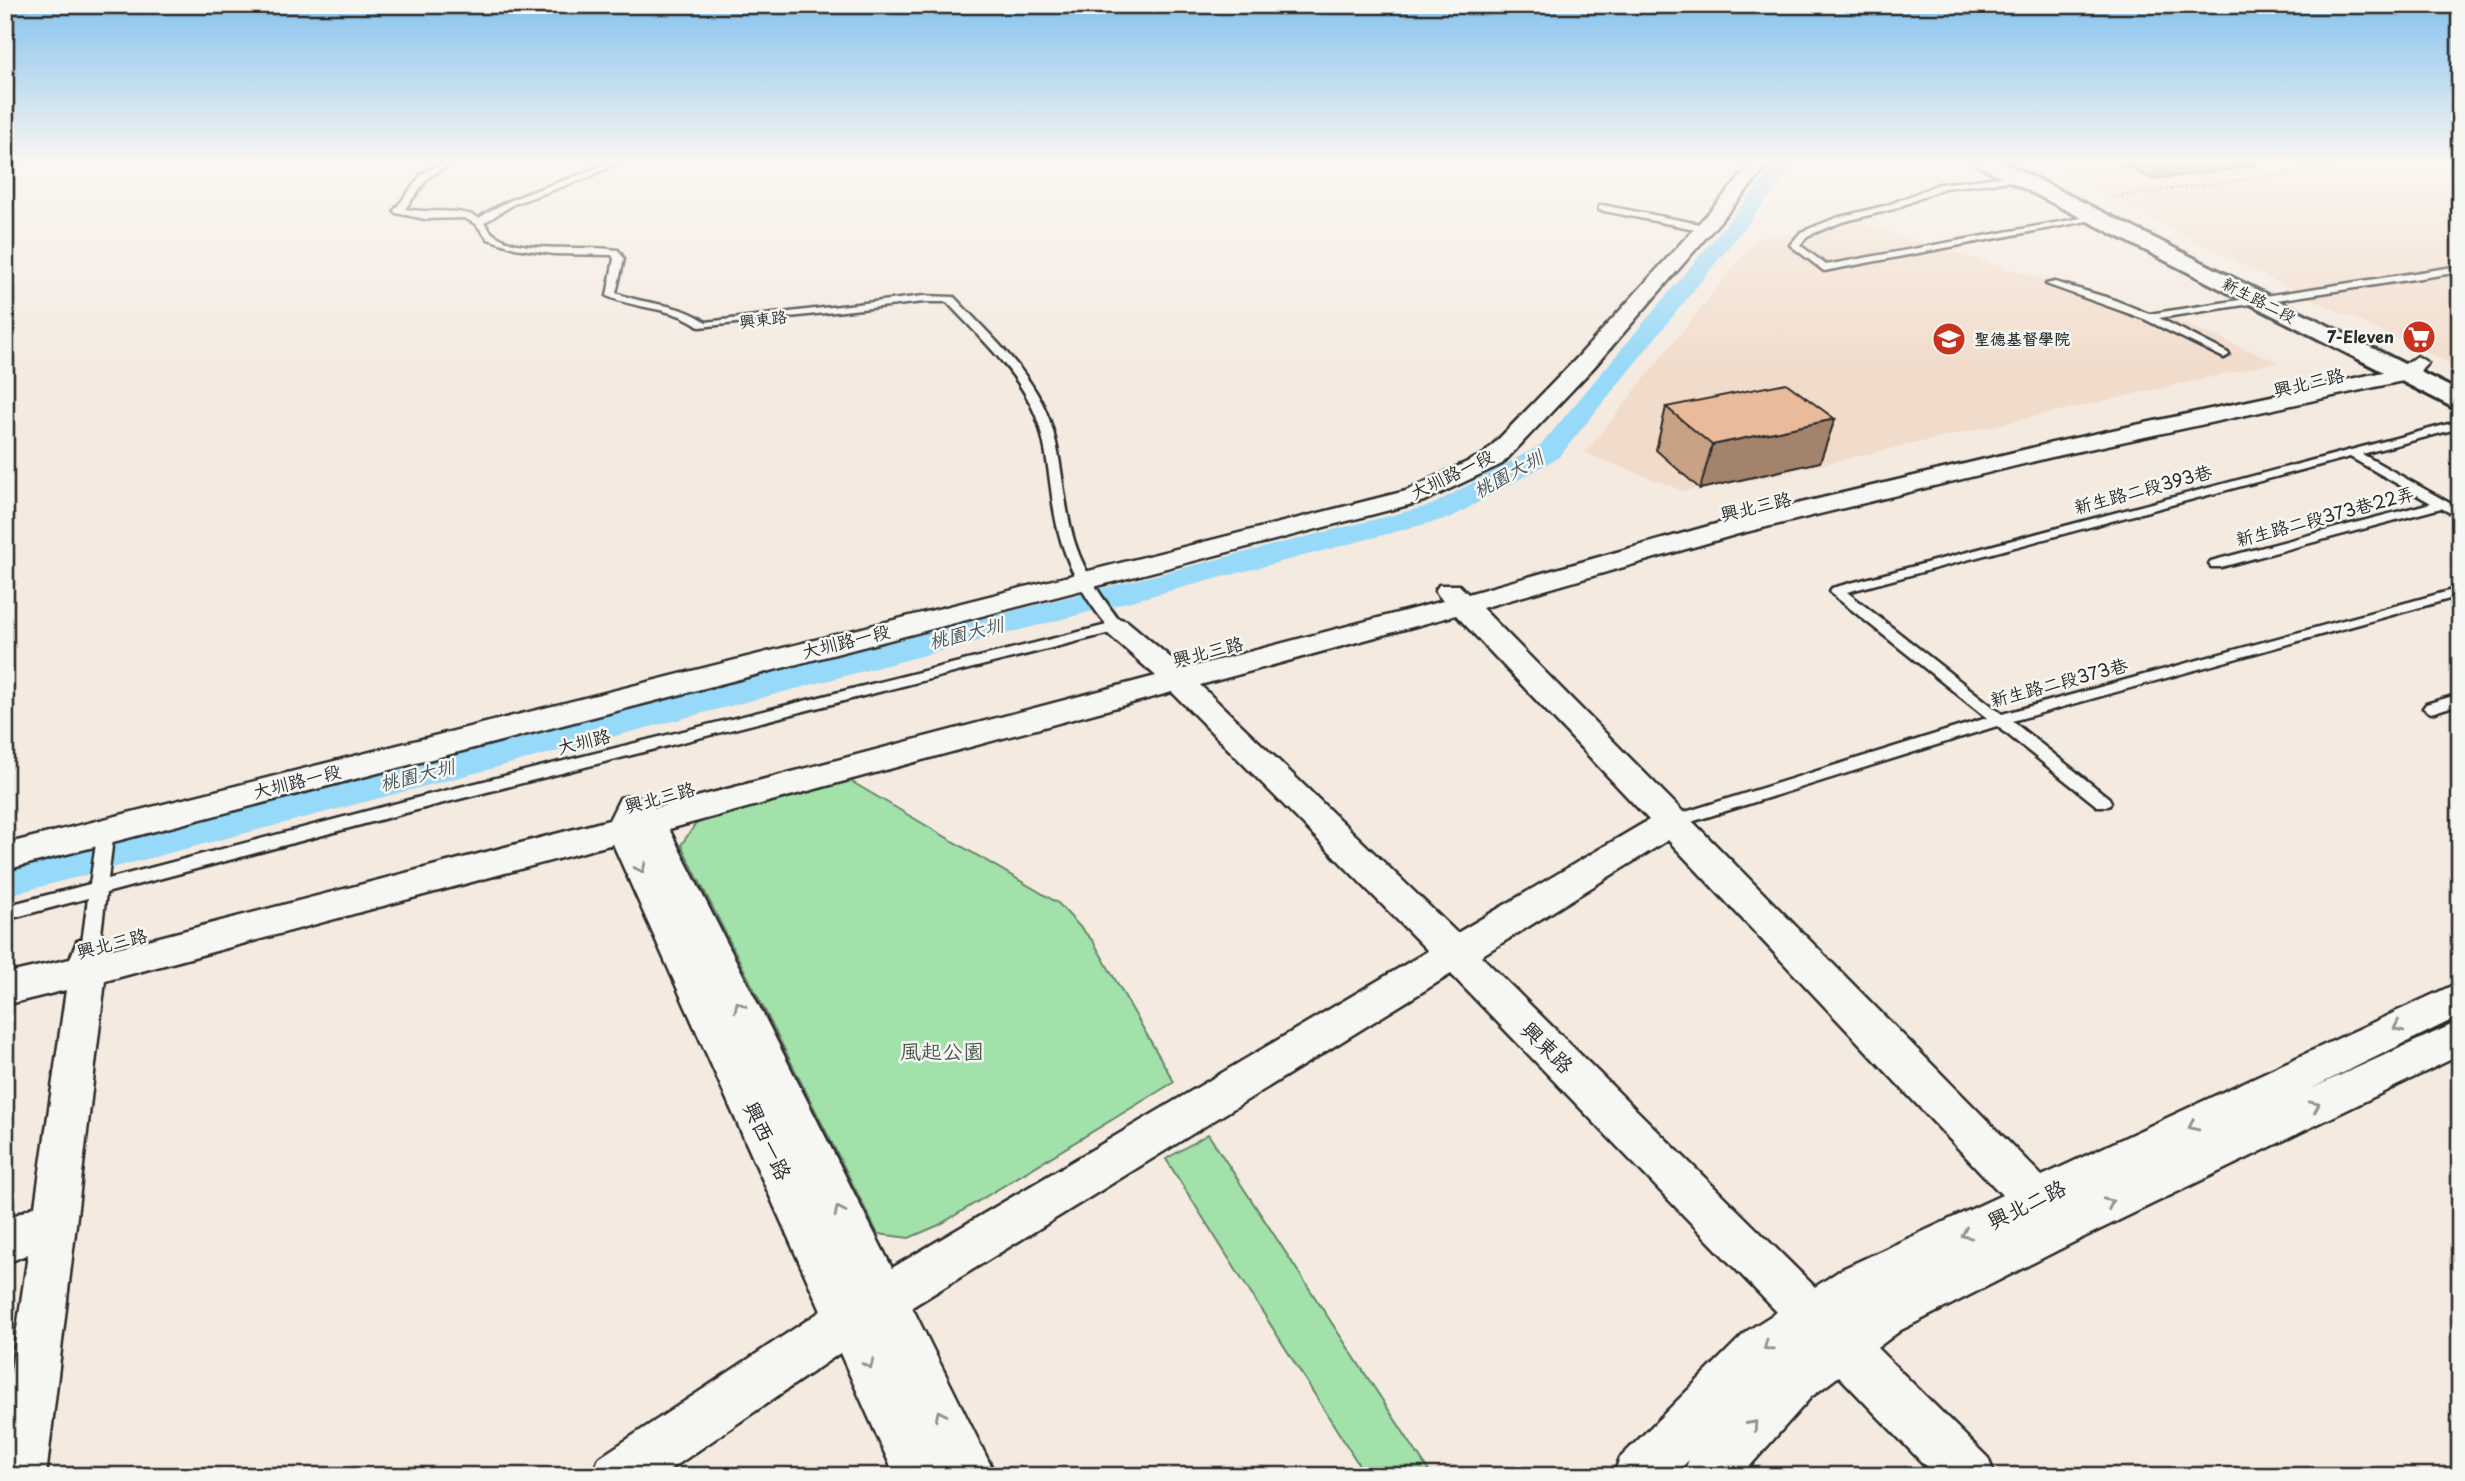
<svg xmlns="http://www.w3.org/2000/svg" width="2465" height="1481" viewBox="0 0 2465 1481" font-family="'Playpen Sans','LXGW WenKai TC',sans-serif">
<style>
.built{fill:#f1dccb}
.green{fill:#a2e1a9;stroke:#66866a;stroke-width:2}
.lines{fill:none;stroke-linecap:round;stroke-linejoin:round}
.canal{fill:#96d9f8;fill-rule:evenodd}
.service-casing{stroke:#2b2b2b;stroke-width:5}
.minor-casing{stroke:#2b2b2b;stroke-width:5}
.secondary-casing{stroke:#2b2b2b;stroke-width:6}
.path{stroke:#2b2b2b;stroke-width:2.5;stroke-dasharray:1 3.5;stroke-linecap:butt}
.service{fill:#f6f6f2;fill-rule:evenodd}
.minor{fill:#f6f6f2;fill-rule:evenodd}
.secondary{fill:#f6f6f2;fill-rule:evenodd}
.wall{fill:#c9a184;stroke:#2b2b2b;stroke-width:2}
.shaded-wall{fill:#a4836c;stroke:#2b2b2b;stroke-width:2}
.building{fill:#eabb9a;stroke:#2b2b2b;stroke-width:2}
.oneway{stroke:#90908e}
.labels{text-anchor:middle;stroke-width:5;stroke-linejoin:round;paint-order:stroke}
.far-street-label{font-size:16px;fill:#2b2b2b;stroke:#f6f6f2}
.far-poi-label{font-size:16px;font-weight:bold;fill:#2b2b2b;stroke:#f6f6f2;text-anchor:end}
.street-label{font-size:18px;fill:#2b2b2b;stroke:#f6f6f2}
.water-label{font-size:19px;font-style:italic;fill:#46565e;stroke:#f6f6f2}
.near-street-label{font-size:21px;fill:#2b2b2b;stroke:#f6f6f2}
.near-park-label{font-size:21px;fill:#49584a;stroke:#f6f6f2}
</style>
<rect width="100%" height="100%" fill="#f4eae0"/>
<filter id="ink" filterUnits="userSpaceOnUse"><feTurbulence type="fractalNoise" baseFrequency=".0143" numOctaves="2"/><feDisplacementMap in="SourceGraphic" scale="14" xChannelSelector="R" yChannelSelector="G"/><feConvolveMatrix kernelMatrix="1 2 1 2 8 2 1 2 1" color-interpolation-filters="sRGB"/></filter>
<g filter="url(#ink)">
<g class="built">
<polygon points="2038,160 2460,160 2460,368 2290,289"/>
<polygon points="1858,223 2166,316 2278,362 1752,480 1683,491 1585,453 1756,239"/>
</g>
<g class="green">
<polygon points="847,779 1058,903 1093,941 1174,1082 939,1225 909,1238 878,1234 681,845 695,825 713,815"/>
<polygon points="1208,1134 1432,1476 1366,1476 1166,1159"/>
</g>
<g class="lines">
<polygon class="canal" points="1780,160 1799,160 1559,457 1452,517 5,896 5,866 1432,505 1541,445"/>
<defs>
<g id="service">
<path d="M446,160H456L428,178L405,209C428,214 459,207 479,218C510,196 546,188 581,174C596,169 608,160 623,160L587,178L514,204L484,223C487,226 491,233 495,235C524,255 585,244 618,250L624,259L616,293C646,306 679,302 706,322L924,296L954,297C988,334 1031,370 1049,419C1062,454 1062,493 1071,529C1080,568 1101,596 1124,627L1122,630L428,807L106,893L99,950L97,955L90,957L83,955L81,950L88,898L5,920V906L90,884L98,830L100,826H112L114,830L108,879L428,795L1107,625C1079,592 1061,553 1054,510C1049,478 1047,445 1036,416C1018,371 979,337 947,302H924L700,327C673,306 638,310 607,296L614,259L612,255L554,254L515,248L488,239L476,224L464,218L425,219L396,213L394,211L422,174Z"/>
<polygon points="2019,175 2023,178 2022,180 1944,188 1894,209 1842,222 1807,236 1800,245 1826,265 2098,215 2103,218 1824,271 1790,245 1801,232 1836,218 1888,205 1939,184"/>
<polygon points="1602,205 1705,225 1710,228 1705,231 1599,210 1599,206"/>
<polygon points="2460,266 2460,272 2159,318 2228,353 2229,355 2224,358 2144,319 2046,284 2055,282 2112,299 2149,314"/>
<polygon points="2460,421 2460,428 2362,454 2460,509 2460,518 2441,508 2221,567 2211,567 2209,564 2211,561 2431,503 2350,457 1847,592 2002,714 2460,588 2460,596 2012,721 2109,798 2111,802 2109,806 2097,806 1997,726 1672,828 1666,826 1664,822 1666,818 1987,718 1832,594 1830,591 1832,588"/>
<polygon points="2460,694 2460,704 2431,713 2423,708 2426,704"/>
</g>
<g id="minor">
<polygon points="1756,160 1773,160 1594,367 1502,464 1424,501 5,870 5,844 1406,491 1484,454 1578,357"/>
<path d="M2417,356L2428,363L2412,379L2052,457L1738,534L1482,608L2042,1176L2460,982V1016L2310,1089L2460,1021V1055L2076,1241L1901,1330L1877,1348L1988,1458L1995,1476H1935L1839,1376L1811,1397L1741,1476H1682L1689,1460L1673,1476H1613L1620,1458L1747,1331L1777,1312L1451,974L912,1307L996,1476H895L840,1353L661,1476H592L599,1458L821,1311L613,844L105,981L46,1476H5V1411L28,1254L5,1264V1220L35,1206L66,990L5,1005V974L70,959L77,941L90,936L103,941L108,950L152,939L609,820L620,798C636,793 643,797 655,808L1156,676L1107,633L1103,627L1107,621L1117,618L1127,621L1184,669L1443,601L1435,591L1439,585H1459L1468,594L1730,520L2052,443L2397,369ZM1456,615L1649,820L1457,933L1200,685ZM1172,692L1428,951L892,1268L669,829ZM1668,840L2002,1195L1842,1269L1815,1287L1481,956Z"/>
</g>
<polygon id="secondary" points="1973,160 1999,160 2460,392 2460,411 1976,164"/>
</defs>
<use href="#service" class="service-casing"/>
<use href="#minor" class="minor-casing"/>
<use href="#secondary" class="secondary-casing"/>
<g class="path">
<polyline points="5,174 37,160"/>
<polyline points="2113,197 2394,160"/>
</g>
<use href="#service" class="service"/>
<use href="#minor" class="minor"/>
<use href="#secondary" class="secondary"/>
</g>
<g class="wall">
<polygon points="2112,160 2257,160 2254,166 2153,179"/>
<polygon points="1666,407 1835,419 1820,462 1700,489 1656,450"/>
</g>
<g class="shaded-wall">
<polygon points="2162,160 2257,160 2254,166 2153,179"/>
<polygon points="1835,419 1820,462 1700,489 1712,445"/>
</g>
<polygon class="building" points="1786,383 1835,419 1712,445 1666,407"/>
<defs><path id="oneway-chevron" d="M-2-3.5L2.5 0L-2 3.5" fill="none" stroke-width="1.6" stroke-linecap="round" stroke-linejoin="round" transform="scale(1.75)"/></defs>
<g class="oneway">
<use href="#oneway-chevron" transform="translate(641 868) rotate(65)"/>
<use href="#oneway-chevron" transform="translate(739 1006) rotate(-116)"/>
<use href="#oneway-chevron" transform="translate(2398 1027) rotate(154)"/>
<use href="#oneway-chevron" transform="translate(2315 1106) rotate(-25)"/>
<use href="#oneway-chevron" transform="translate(2193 1126) rotate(154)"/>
<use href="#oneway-chevron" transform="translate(2109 1203) rotate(-25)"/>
<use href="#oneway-chevron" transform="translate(839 1211) rotate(-116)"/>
<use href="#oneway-chevron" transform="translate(1966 1234) rotate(155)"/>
<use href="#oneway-chevron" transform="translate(1768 1346) rotate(143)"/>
<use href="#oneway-chevron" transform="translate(869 1364) rotate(65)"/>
<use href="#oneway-chevron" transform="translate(940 1415) rotate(-116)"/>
<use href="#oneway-chevron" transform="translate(1753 1425) rotate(-48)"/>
</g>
</g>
<linearGradient id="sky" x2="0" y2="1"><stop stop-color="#87c3ee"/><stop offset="0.44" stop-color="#faf6f1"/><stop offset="1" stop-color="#faf6f1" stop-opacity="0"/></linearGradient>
<rect width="2465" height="367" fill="url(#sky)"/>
<defs>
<symbol id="supermarket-disc" viewBox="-11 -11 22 22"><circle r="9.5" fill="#c8321e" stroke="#f6f6f2"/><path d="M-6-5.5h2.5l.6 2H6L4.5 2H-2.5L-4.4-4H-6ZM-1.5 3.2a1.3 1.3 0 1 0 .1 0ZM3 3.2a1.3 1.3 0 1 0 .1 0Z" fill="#fff"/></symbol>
<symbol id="university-disc" viewBox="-11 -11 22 22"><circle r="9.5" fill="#c8321e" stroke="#f6f6f2"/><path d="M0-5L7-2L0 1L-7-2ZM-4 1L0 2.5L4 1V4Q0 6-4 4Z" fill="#fff"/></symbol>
</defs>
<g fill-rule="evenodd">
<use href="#supermarket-disc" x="2400" y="318" width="38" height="38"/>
<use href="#university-disc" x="1930" y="320" width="38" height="38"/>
</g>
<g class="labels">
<g class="far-street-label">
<text transform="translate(2259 300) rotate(27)" y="6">新生路二段</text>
<text transform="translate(763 319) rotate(-7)" y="6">興東路</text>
</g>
<g class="far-poi-label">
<text x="2394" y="343">7-Eleven</text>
<text x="1974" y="345" text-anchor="start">聖德基督學院</text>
</g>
<g class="street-label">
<text transform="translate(2309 383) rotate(-13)" y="6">興北三路</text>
<text transform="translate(1452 475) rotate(-26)" y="6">大圳路一段</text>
<text transform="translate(2143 490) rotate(-15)" y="6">新生路二段393巷</text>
<text transform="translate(1756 507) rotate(-13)" y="6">興北三路</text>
<text transform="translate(2325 517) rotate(-15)" y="6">新生路二段373巷22弄</text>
<text transform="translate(846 642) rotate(-14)" y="6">大圳路一段</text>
<text transform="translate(1208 652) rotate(-14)" y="6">興北三路</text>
<text transform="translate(2059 683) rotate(-15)" y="6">新生路二段373巷</text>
<text transform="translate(584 742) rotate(-14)" y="6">大圳路</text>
<text transform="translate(297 782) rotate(-14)" y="6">大圳路一段</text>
<text transform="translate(660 798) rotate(-15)" y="6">興北三路</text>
<text transform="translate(112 944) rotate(-14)" y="6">興北三路</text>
</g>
<g class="water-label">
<text transform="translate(1508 474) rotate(-29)" y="7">桃園大圳</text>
<text transform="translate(966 633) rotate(-14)" y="7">桃園大圳</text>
<text transform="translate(417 775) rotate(-14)" y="7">桃園大圳</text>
</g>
<g class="near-street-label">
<text transform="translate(1547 1048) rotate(45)" y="7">興東路</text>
<text transform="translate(767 1141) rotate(65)" y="7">興西一路</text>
<text transform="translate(2027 1205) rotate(-26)" y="7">興北二路</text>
</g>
<g class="near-park-label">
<text x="942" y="1059">風起公園</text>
</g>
</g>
<rect width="2465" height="1481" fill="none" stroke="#f6f6f2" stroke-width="28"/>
<rect x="14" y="14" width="2437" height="1453" fill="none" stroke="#2b2b2b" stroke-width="2.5" filter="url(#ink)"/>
</svg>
